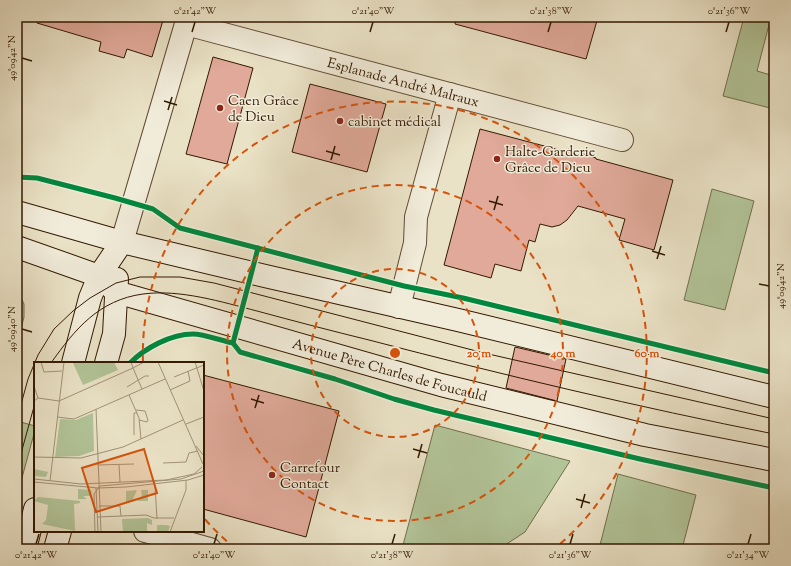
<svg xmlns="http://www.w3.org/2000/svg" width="791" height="566" viewBox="0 0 791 566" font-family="'Sorts Mill Goudy',serif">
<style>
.green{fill:#b2c498;stroke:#726e4c}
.building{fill:#e0a999;stroke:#331900}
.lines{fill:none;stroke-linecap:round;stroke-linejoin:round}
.street-casing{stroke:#614b32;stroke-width:24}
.secondary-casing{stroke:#331900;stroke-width:24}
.street{stroke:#f1ecda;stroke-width:22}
.secondary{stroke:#f1ecda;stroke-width:22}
.tram{stroke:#331900;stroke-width:1}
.cycleway-casing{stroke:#f1ecda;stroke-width:8}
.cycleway{stroke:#00873e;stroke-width:5}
.ticks{fill:none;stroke:#331900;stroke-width:1.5}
.ring{fill:none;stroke:#d6530b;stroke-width:2;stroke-dasharray:7 5}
.poi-dot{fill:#8f2418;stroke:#f1ecda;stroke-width:1.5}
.labels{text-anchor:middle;stroke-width:3;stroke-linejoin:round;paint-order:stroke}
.street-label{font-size:14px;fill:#331900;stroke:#f1ecda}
.poi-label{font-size:14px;fill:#331900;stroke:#f1ecda;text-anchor:start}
.inset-road{fill:none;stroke:#a19277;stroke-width:1}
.view{fill:#d6530b;fill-opacity:0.15;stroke:#d6530b;stroke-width:2}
.inset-edge{fill:none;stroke:#331900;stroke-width:2}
.centre{fill:#d6530b;stroke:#f1ecda;stroke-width:2}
.ring-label{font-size:12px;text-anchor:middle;font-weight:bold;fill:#d6530b;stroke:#f1ecda;stroke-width:3;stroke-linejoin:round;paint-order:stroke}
.neatline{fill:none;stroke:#331900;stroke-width:1.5}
.ticks-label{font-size:10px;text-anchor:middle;fill:#331900}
</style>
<rect width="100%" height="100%" fill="#eae2c6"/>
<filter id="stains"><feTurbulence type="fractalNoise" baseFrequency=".005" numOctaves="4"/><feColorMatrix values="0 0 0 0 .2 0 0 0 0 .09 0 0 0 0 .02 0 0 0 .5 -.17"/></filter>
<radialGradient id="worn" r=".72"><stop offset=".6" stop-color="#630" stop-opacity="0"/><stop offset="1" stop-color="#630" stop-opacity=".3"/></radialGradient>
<g class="green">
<polygon points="744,17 771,17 757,71 774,76 774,109 723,96"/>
<polygon points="712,189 754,201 725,310 684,300"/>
<polygon points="17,289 24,304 24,317 17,344"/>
<polygon points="17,421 35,426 35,430 17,496"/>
<polygon points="435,425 570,461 525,532 499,549 402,549"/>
<polygon points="618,474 696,495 682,549 599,549"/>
</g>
<g class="building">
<polygon points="38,17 164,17 152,57 127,49 124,58 99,51 101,42 37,23"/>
<polygon points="456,17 598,17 586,59 455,24"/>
<polygon points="213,57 253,68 227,164 186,154"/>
<polygon points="310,84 386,104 367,172 292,152"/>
<polygon points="480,129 567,152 568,149 596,158 596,159 673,180 654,250 619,240 625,219 578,206 567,220 560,225 552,227 540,224 535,242 529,240 521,271 495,264 491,278 444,265"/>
<polygon points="515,347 566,359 557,401 506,388"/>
<polygon points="203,375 339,411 306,537 203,509"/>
</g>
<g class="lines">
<defs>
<g id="street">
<path id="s1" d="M186,24L622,140"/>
<polyline points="122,242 188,17"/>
<polyline points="399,307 415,243 416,217 450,94"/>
<polyline points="145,531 210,549"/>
</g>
<g id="secondary">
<polyline points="17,212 122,242 265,276 458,320 774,397"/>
<path id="s2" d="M17,247L99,276L116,292L441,385L645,435L774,460"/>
<polyline points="73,363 90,298 99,276 122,242"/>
<polyline points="106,363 114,334 117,279"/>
<polyline points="25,549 35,509"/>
<polyline points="55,549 60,531"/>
</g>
</defs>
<use href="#street" class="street-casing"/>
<use href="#secondary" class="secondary-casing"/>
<use href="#street" class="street"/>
<use href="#secondary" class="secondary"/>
<g class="tram">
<path d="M51,363C75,329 99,300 143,294C180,289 222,302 257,311C294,321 332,331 369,340C503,375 638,407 774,434"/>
<polyline points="17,419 28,379 38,355 54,329 73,311 90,298 116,283 140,277 180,277 214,283 484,353 774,419"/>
<polyline points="17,468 35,403"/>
</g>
<defs>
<g id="cycleway">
<polyline points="17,177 37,178 115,198 153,209 180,228 404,286 463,298 774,373"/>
<polyline points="233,343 240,352 335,379 394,399 434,410 640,459 774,488"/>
<path d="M130,363C145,348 171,334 193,334C204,334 222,341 233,343L258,248"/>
</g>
</defs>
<use href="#cycleway" class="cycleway-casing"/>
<use href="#cycleway" class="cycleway"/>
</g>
<path class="ticks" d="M192,32L195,22M370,32L373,22M548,32L551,22M726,32L729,22M22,58L32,61M164,101L177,105M168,110L172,97M326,151L340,155M331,160L335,146M489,201L503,205M494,210L498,196M652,251L665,255M657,259L661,246M759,284L769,286M22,329L32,332M251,399L264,403M255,408L259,395M413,449L427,453M418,458L422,444M576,499L590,503M581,508L585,494M36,544L39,534M214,544L217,534M392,544L395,534M570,544L573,534M748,544L751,534"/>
<g class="ring">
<circle cx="395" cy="353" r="84"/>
<circle cx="395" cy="353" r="168"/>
<path d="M236 549A252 252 0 0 1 203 517M143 362A252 252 0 1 1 554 549"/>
</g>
<g class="poi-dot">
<circle cx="220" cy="108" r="4"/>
<circle cx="340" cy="121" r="4"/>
<circle cx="497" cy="159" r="4"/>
<circle cx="272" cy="475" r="4"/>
</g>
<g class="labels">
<g class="street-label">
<text dy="5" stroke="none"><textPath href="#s1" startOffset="225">Esplanade André Malraux</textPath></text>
<text dy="5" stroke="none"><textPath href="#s2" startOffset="395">Avenue Père Charles de Foucauld</textPath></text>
</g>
<g class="poi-label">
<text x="228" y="105">Caen Grâce<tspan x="228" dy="16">de Dieu</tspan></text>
<text x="348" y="126">cabinet médical</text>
<text x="505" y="156">Halte-Garderie<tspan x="505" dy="16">Grâce de Dieu</tspan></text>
<text x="280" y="472">Carrefour<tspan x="280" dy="16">Contact</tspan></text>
</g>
</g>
<g transform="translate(34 362)">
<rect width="170" height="170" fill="#eae2c6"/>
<path d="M42,0H80L84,8L49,23L39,1ZM59,51L60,89L45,94L21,95L26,57L42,58ZM0,107L14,110L12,115L0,114ZM44,127L57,128L58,134H49L53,137H44ZM103,128L98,139L92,140V129ZM107,128H114V139H103L108,134ZM4,135L46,139V141L40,142L41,169L8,162L12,158L14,143L0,139ZM114,156L118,158V163L113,161V170H89L88,157ZM123,163H132L136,164L134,170H123Z" fill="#b2c498"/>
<path class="inset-road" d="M7,0L10,10L28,9M97,0L99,6L110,0M124,0L169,102M161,0L170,29M140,15L170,3M0,24L4,36M93,25L111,14H115M136,28L156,19L154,9M95,33L105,56L107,77M0,39L4,36L25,39L99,6L108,27M62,47L67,170M102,48L111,49L114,58L113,60L105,58M23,55L40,57L131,17M152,62L170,55M100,73V51H103M162,84L170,94M0,95L47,96L89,85L149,58M129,101L152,100L155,91L164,89M63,103L100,102M85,103L86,120M0,117L47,122L132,118L160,112L168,105M16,119L30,0M0,120L64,126L92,125L154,118L170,113M121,123L123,157M62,126L64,170M65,144H86L87,154M64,155L112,153L120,156H140M9,170H27M61,170L60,132L66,124L147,117L170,109M136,170L152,128V118"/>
<path class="view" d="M110,87L123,131L62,150L48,106Z"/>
<rect width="170" height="170" class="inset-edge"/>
</g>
<circle cx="395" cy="353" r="6" class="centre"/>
<g class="ring-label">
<text x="479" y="357">20 m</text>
<text x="563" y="357">40 m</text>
<text x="647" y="357">60 m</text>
</g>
<rect width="791" height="566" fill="none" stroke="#eae2c6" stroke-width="44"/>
<rect x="22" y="22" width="747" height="522" class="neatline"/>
<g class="ticks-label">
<text x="195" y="14">0°21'42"W</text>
<text x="373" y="14">0°21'40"W</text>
<text x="551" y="14">0°21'38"W</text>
<text x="729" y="14">0°21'36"W</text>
<text transform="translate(11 58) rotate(-90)" y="4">49°09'42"N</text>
<text transform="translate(780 286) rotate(-90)" y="4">49°09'42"N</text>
<text transform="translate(11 329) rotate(-90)" y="4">49°09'40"N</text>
<text x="36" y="558">0°21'42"W</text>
<text x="214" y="558">0°21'40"W</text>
<text x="392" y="558">0°21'38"W</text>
<text x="570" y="558">0°21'36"W</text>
<text x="748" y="558">0°21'34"W</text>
</g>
<rect width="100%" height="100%" filter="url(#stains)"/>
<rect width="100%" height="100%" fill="url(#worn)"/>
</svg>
